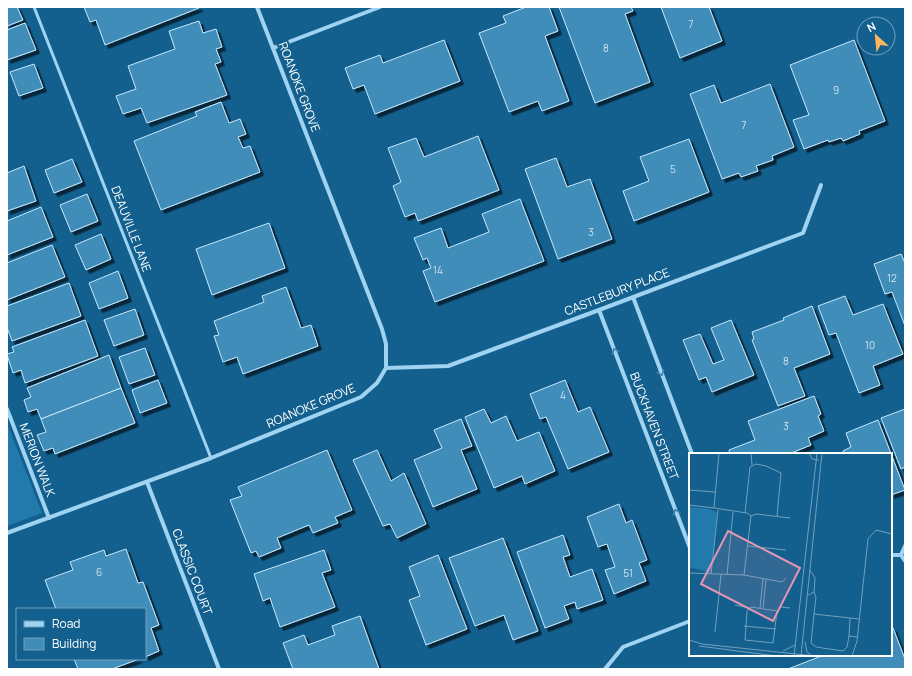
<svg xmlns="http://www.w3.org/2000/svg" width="912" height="676" viewBox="0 0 912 676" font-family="Manrope,sans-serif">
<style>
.green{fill:#227aac}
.building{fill:#408db9;stroke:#c6e8fc;filter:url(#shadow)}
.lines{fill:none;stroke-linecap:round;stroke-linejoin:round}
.lane{stroke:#9fd3f1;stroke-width:3}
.street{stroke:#9fd3f1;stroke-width:4}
.oneway{stroke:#3d82ac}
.labels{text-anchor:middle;stroke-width:4;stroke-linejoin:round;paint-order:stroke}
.number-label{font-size:10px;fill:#cfe2ee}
.street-label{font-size:12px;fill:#fff;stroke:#13608f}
.inset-road{fill:none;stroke:#71a0bc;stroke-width:1}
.view{fill:#e497b5;fill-opacity:0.15;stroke:#e497b5;stroke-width:2}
.inset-edge{fill:none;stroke:#fff;stroke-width:2}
</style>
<defs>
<filter id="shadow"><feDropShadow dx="3.5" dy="3.5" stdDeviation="0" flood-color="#0009"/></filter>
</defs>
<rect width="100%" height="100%" fill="#13608f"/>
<polygon class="green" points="7,423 42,513 7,526"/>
<g class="building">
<polygon points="7,7 17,7 23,20 7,26"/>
<polygon points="84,7 199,7 199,8 105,45 96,20 90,22"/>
<polygon points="526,7 549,7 558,31 545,36 569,101 542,111 538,101 509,112 479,33 506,23 503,16"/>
<polygon points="559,7 631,7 633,11 625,14 650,82 595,103"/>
<polygon points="661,7 709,7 722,41 680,58"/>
<polygon points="199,21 203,33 216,29 222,47 216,49 221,62 215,64 227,95 147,123 141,108 123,114 116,96 136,89 128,66 175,49 169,31"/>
<polygon points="25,23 36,50 7,60 7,30"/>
<polygon points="444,40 460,81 375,114 364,85 353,89 345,68 380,55 383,63"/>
<polygon points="854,40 885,121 859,131 860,134 843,141 841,138 829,142 828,140 804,149 793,120 809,115 790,65"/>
<polygon points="34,64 43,88 19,96 10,72"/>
<polygon points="770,84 794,147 772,156 773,160 756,166 758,171 741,177 739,173 722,179 690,94 714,85 721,103"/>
<polygon points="221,102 229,123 240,119 246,134 238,137 243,148 250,146 260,172 161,210 134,141 197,116 195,112"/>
<polygon points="478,136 499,190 418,221 415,213 405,217 393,186 401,182 388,148 416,138 424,157"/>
<polygon points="689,139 709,192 634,221 623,191 649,181 640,157"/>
<polygon points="556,158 567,187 590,179 612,239 558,259 525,169"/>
<polygon points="72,159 82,182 54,193 45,170"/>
<polygon points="24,166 36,201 7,211 7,173"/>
<polygon points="87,194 98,221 71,232 60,205"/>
<polygon points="520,199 544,261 435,302 423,271 431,268 427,258 423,260 414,238 441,228 448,248 489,232 482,214"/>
<polygon points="41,207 53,237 7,255 7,221"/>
<polygon points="269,223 285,268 212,295 196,249"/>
<polygon points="101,234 111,259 86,270 75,245"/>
<polygon points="52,245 65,277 7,300 7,263"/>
<polygon points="901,254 905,263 905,326 892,292 885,294 874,264"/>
<polygon points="118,271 128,298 99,309 89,283"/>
<polygon points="69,283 81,316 12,341 8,330 7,331 7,306"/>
<polygon points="286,287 301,328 311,325 318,346 243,374 237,357 223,362 214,336 219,335 214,321 264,302 262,296"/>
<polygon points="845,296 853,315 883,304 903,354 873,366 880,385 859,393 836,333 829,335 818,306"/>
<polygon points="812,306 830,354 794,368 805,396 778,406 752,340 754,339 752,332 784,320 783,318"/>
<polygon points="135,309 144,335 114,346 104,320"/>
<polygon points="85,320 98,356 25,383 21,370 13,373 7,355 7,354 14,352 12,347"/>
<polygon points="731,320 754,375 712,392 706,377 699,380 683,340 700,334 713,364 724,360 711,328"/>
<polygon points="145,348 155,375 129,384 119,357"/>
<polygon points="109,355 121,388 41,419 37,409 28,412 24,400 31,397 27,388"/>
<polygon points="158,380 167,403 140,413 132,390"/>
<polygon points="565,380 578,412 590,407 609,452 568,469 546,417 540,419 530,394"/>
<polygon points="121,388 135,423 55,454 53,448 44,451 37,435 46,432 41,419"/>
<polygon points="814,396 821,414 818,416 824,431 808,438 811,445 789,454 730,454 729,450 755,440 748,421"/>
<polygon points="484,409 491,423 506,416 517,441 539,432 555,471 525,484 522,476 494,488 465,417"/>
<polygon points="905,409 905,467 901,469 881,418"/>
<polygon points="461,419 472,446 461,450 477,489 433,507 414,460 442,448 434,430"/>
<polygon points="878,420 905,490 891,495 891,454 844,454 843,451 851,447 846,433"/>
<polygon points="327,450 352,510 335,517 338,523 313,533 309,525 277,538 281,548 259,557 256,551 251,553 230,500 242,496 238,487"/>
<polygon points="377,450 391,481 404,473 426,524 397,538 390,524 383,526 353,460"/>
<polygon points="619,504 626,523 632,520 647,560 639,563 646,581 614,594 605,570 615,567 607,544 598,547 587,517"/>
<polygon points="563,535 570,555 563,557 570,577 592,569 603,600 577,609 575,602 564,606 569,619 545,628 517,552"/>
<polygon points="503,538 538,631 513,640 504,615 475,626 449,558"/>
<polygon points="126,549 138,583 143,582 159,625 151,628 159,651 145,657 145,609 56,609 45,580 73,570 70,562 104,550 106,556"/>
<polygon points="324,550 331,570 322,573 335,607 280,627 270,598 263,601 254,574"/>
<polygon points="438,555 467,629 426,645 409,600 420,596 409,567"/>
<polygon points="360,616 379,669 293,669 283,643 304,635 308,645 335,635 332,626"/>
<polygon points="893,628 905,659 905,669 788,669 824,655 891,655 891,629"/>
<polygon points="74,659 139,659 112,669 78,669"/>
</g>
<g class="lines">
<polyline class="lane" points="34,7 211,458"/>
<g class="street">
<polyline points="273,48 380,7"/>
<polyline points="633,297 692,454"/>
<polyline points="599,310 690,548"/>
<polyline points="386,368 448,366 599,310 803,233 821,185"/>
<polyline points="7,409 49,518"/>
<polyline points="147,482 219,669"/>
<polyline points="7,533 211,458 361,397 377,383 386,368 386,344 382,329 257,7"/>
<polyline points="891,555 901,555 905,561"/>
<polyline points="901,555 905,546"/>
<polyline points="605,669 623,647 690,621"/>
</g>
</g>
<defs><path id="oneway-chevron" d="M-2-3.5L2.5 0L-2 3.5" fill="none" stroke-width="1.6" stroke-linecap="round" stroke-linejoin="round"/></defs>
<g class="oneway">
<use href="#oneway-chevron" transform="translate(615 351) rotate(-111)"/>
<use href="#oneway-chevron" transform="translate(661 373) rotate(69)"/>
<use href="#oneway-chevron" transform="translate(676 512) rotate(-111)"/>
</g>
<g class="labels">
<g class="number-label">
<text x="691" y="28">7</text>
<text x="606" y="52">8</text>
<text x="836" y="94">9</text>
<text x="744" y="129">7</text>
<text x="673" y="173">5</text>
<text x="591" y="236">3</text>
<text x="438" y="274">14</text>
<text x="892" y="282">12</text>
<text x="870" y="349">10</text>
<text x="786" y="365">8</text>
<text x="563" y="399">4</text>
<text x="786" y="430">3</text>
<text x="99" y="576">6</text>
<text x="628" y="577">51</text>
</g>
<g class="street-label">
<text transform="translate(299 87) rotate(69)" y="4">ROANOKE GROVE</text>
<text transform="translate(131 229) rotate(69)" y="4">DEAUVILLE LANE</text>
<text transform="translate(617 292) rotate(-21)" y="4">CASTLEBURY PLACE</text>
<text transform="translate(311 406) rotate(-23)" y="4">ROANOKE GROVE</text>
<text transform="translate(654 426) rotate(69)" y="4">BUCKHAVEN STREET</text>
<text transform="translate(37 460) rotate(69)" y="4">MERION WALK</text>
<text transform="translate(192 572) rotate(69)" y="4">CLASSIC COURT</text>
</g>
</g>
<g transform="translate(689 453)">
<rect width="203" height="203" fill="#13608f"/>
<path d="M0,54L21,56L28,60L22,120L0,114Z" fill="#227aac"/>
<path class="inset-road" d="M30,0L25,55L58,60L62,63M62,0L63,12M120,0L123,6L130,7M0,37L26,39M0,52L25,55M56,60L61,14L67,11L77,13L92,20L88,63M62,63L67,61L101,65M59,93L97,97M1,120L55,122L62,63M22,121L29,57M38,122L44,59M55,122L93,129L97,125M125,139L127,144L125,161L170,166M119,142L125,139L126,125L121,117M46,152L60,155M62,154L88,158L84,190L56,187L58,158ZM71,155L74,126M74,155L77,127M88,158L92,154L101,155M125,161L122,190L127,194L154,198L158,194L160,183L168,184M55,173L87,176M26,179L32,122M160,183L161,165M0,187L13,191L126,203M116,189L118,199L122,202M10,193L87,203M94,198L106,192M105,203L128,0M112,203L133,0M163,203L168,188L179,86L187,77L203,81"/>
<path class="view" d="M39,78L111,115L84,168L12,131Z"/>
<rect width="203" height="203" class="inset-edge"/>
</g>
<rect width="912" height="676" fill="none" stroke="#ffffff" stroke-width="16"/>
<rect x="16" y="608" width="130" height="52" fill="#13608f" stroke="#71a0bc"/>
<rect x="24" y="621" width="20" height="6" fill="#9fd3f1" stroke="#71a0bc"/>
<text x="52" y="628" font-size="12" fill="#ffffff">Road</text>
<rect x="24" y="638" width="20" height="12" fill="#408db9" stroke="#71a0bc"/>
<text x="52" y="648" font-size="12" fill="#ffffff">Building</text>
<g transform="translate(876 36) rotate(333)"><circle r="19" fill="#13608f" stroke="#71a0bc"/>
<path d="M0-3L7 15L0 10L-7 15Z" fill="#ffb45f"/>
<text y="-6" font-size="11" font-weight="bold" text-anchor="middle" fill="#ffffff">N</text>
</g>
</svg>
